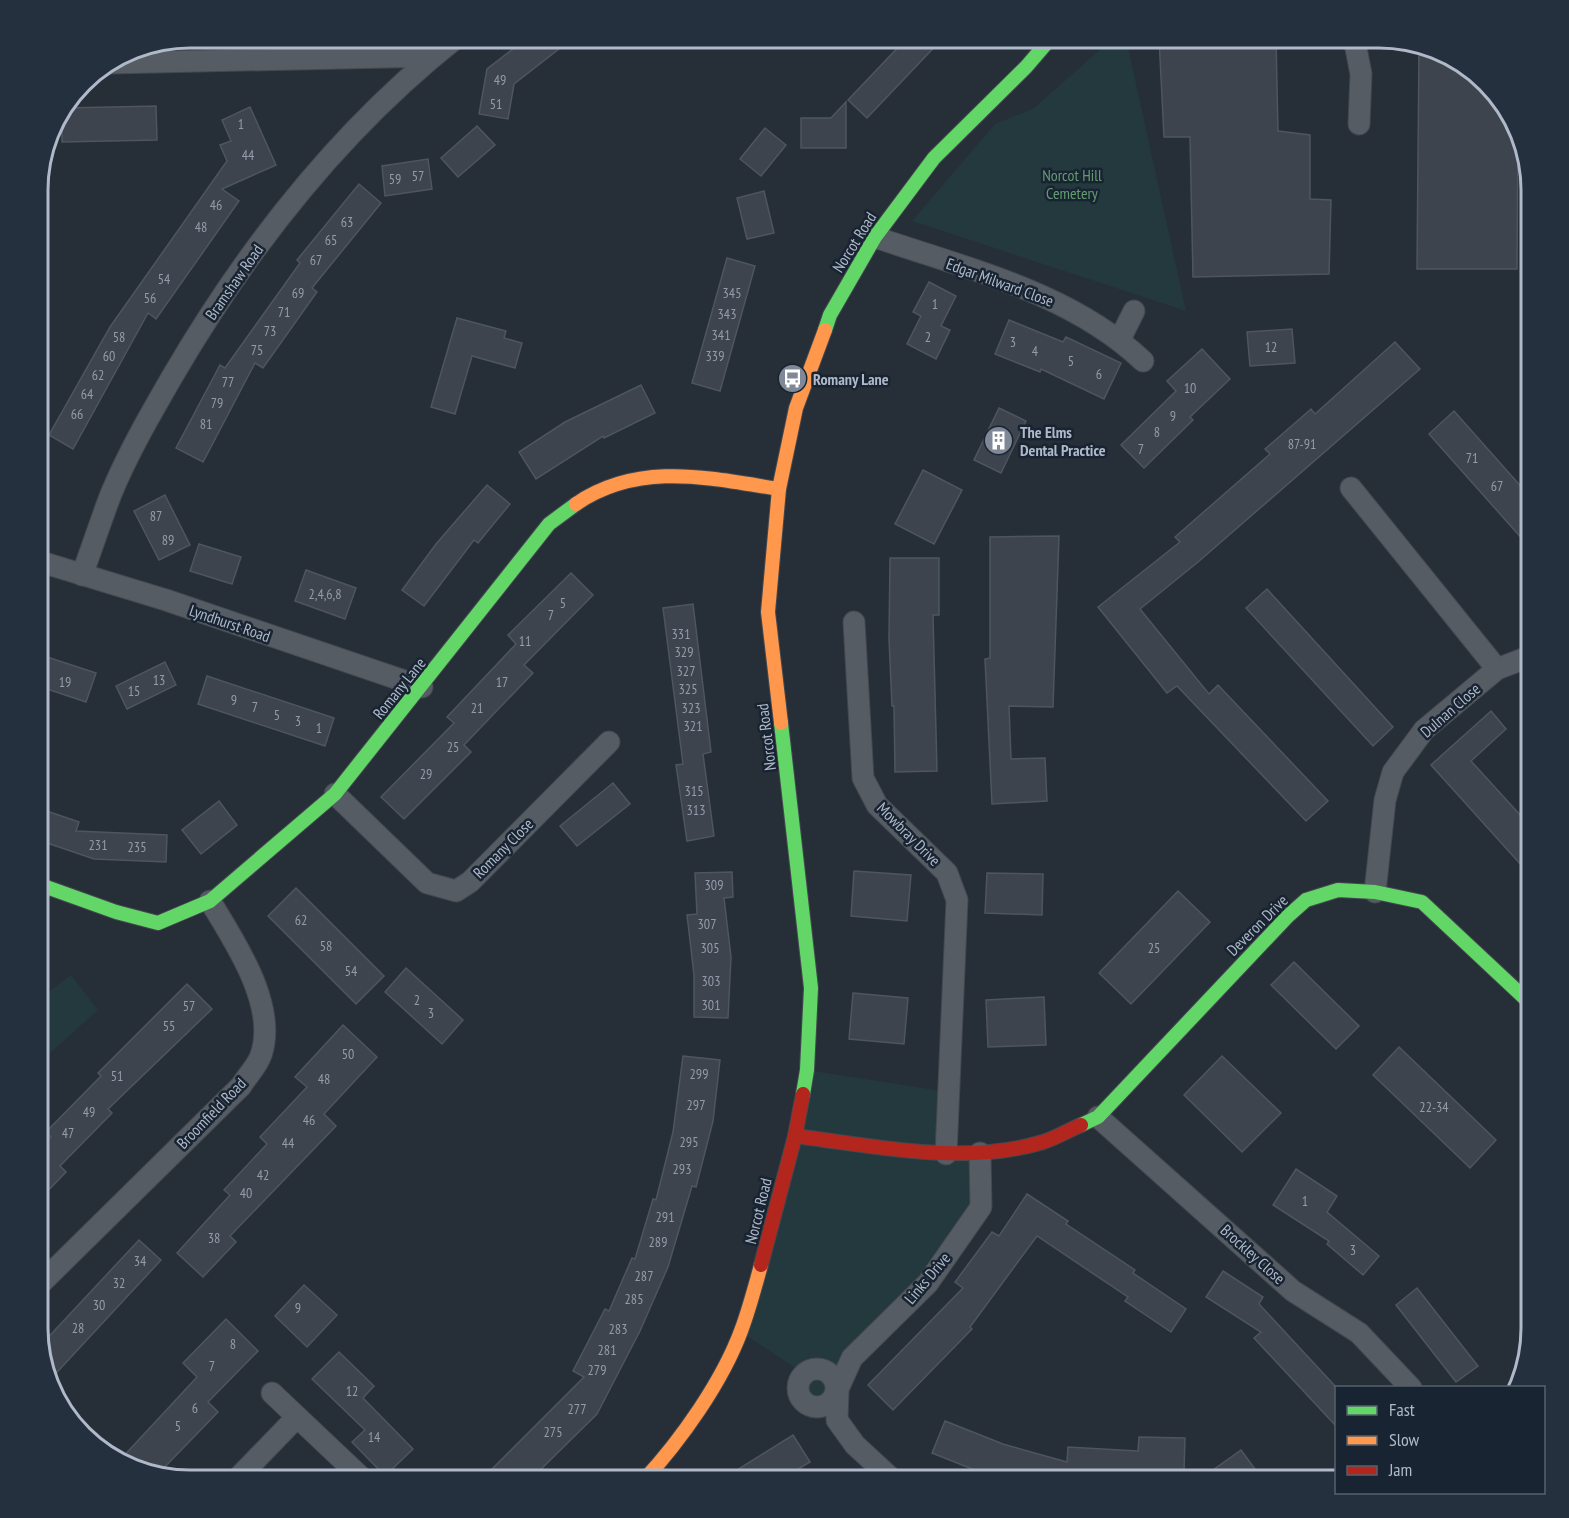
<svg xmlns="http://www.w3.org/2000/svg" width="1569" height="1518" viewBox="0 0 1569 1518" font-family="'PT Sans Narrow',sans-serif">
<style>
.green{fill:#23393d}
.building{fill:#3e444d;stroke:#4e555f;stroke-width:1.5}
.lines{fill:none;stroke-linecap:round;stroke-linejoin:round}
.street-casing{stroke:#43484f;stroke-width:23}
.fast-casing{stroke:#43484f;stroke-width:16}
.slow-casing{stroke:#43484f;stroke-width:16}
.jam-casing{stroke:#43484f;stroke-width:16}
.street{stroke:#565c64;stroke-width:21}
.fast{stroke:#63d668;stroke-width:14}
.slow{stroke:#ff974d;stroke-width:14}
.jam{stroke:#b3261e;stroke-width:14}
.labels{text-anchor:middle;stroke-width:5;stroke-linejoin:round;paint-order:stroke}
.number-label{font-size:14px;fill:#939caa}
.park-label{font-size:16px;fill:#649c70;stroke:#192432}
.street-label{font-size:16px;fill:#afb9c9;stroke:#192432}
.poi-label{font-size:16px;font-weight:bold;fill:#afb9c9;stroke:#192432;text-anchor:start}
.rim{fill:none;stroke:#afb9c9;stroke-width:3}
</style>
<rect width="100%" height="100%" fill="#262e37"/>
<g class="green">
<polygon points="1113,38 1126,38 1186,311 912,221 995,124 1034,108"/>
<polygon points="71,975 98,1010 38,1064 38,1000"/>
<polygon points="807,1070 949,1092 946,1154 980,1153 981,1207 852,1358 829,1405 815,1408 801,1400 797,1388 803,1373 741,1332"/>
</g>
<g class="building">
<polygon points="527,38 573,38 514,84 508,119 479,114 487,69"/>
<polygon points="907,38 943,38 867,118 848,100"/>
<polygon points="1159,38 1276,38 1278,131 1310,135 1310,199 1331,200 1329,274 1193,277 1190,137 1164,137"/>
<polygon points="1419,46 1446,53 1493,89 1518,129 1517,269 1417,269"/>
<polygon points="846,102 846,148 801,148 801,118 831,118"/>
<polygon points="156,106 157,140 62,142 62,111 64,108"/>
<polygon points="250,107 276,165 222,189 239,201 156,319 148,313 73,449 49,435 110,327 227,161 220,145 231,141 222,120"/>
<polygon points="477,126 495,145 458,177 441,158"/>
<polygon points="765,128 786,145 761,176 740,159"/>
<polygon points="428,159 432,189 385,196 382,166"/>
<polygon points="359,184 381,203 312,288 317,292 263,368 255,363 203,462 176,448 220,365 225,368 300,263 297,260"/>
<polygon points="764,191 774,233 747,239 737,198"/>
<polygon points="727,258 755,266 720,391 692,383"/>
<polygon points="929,282 956,296 941,326 950,330 936,359 907,344 921,316 913,312"/>
<polygon points="457,318 506,331 504,338 522,343 515,368 472,356 455,414 431,407"/>
<polygon points="1009,320 1063,342 1066,337 1121,363 1104,399 1041,369 1040,372 995,354"/>
<polygon points="1292,329 1295,363 1250,366 1247,332"/>
<polygon points="1395,342 1420,369 1198,562 1140,609 1209,694 1218,685 1328,801 1306,821 1177,686 1167,693 1098,607 1180,542 1175,537 1270,454 1265,449 1311,409 1315,414"/>
<polygon points="1202,349 1230,379 1190,417 1193,420 1144,468 1121,445 1176,391 1167,381"/>
<polygon points="641,385 655,413 604,438 603,436 536,479 519,452 565,422"/>
<polygon points="999,408 1026,421 1001,473 974,460"/>
<polygon points="1454,411 1532,499 1532,550 1429,434"/>
<polygon points="923,470 962,490 934,544 895,524"/>
<polygon points="487,485 510,504 478,543 474,540 424,606 402,590 436,544"/>
<polygon points="165,495 190,545 159,560 134,511"/>
<polygon points="1059,536 1053,707 1009,706 1011,759 1045,758 1047,801 992,804 985,659 990,658 990,537"/>
<polygon points="199,544 241,557 232,584 190,571"/>
<polygon points="890,558 939,558 939,615 933,615 937,771 895,772 894,706 892,706 889,639"/>
<polygon points="306,570 356,588 345,619 295,601"/>
<polygon points="571,573 593,595 524,665 533,673 464,745 471,752 404,819 381,797 454,723 447,717 516,644 508,635"/>
<polygon points="1267,589 1393,727 1373,746 1246,608"/>
<polygon points="693,604 711,752 703,754 714,836 687,841 676,765 683,764 663,608"/>
<polygon points="38,654 96,673 86,702 38,686"/>
<polygon points="165,662 176,685 127,709 116,686"/>
<polygon points="207,676 334,718 325,746 198,704"/>
<polygon points="1491,711 1506,729 1471,761 1532,828 1532,877 1431,765"/>
<polygon points="613,783 630,804 577,846 560,826"/>
<polygon points="219,801 237,825 201,854 182,830"/>
<polygon points="38,808 79,822 76,831 167,835 166,862 94,859 38,840"/>
<polygon points="854,871 911,875 907,921 851,916"/>
<polygon points="732,872 733,897 724,898 731,957 728,1018 694,1017 694,975 687,915 697,914 695,873"/>
<polygon points="987,873 1043,874 1042,915 985,913"/>
<polygon points="296,888 384,976 356,1004 268,916"/>
<polygon points="1178,891 1210,922 1131,1004 1099,973"/>
<polygon points="1294,962 1359,1026 1336,1049 1271,985"/>
<polygon points="406,968 463,1020 442,1044 385,992"/>
<polygon points="187,984 212,1009 108,1109 112,1113 60,1166 66,1172 38,1201 38,1144 41,1147 51,1137 46,1132 101,1076 98,1073"/>
<polygon points="853,993 908,998 904,1044 849,1039"/>
<polygon points="1044,997 1046,1045 988,1047 986,1000"/>
<polygon points="343,1025 377,1057 324,1114 336,1126 230,1236 236,1242 203,1277 177,1253 230,1195 224,1190 267,1144 260,1137 307,1087 295,1077"/>
<polygon points="1399,1047 1496,1140 1470,1168 1373,1075"/>
<polygon points="683,1056 720,1060 713,1121 696,1187 692,1186 668,1267 640,1331 597,1414 530,1480 481,1480 584,1377 573,1371 605,1309 609,1311 632,1258 635,1259 653,1199 656,1200 673,1132"/>
<polygon points="1222,1056 1281,1113 1242,1152 1184,1095"/>
<polygon points="1296,1169 1337,1196 1327,1212 1379,1256 1363,1275 1327,1244 1329,1241 1273,1205"/>
<polygon points="1027,1194 1068,1221 1066,1224 1135,1270 1133,1273 1186,1309 1171,1332 1125,1301 1128,1297 1037,1236 970,1327 972,1329 893,1410 868,1385 963,1288 955,1282 992,1232 999,1236"/>
<polygon points="139,1240 161,1260 48,1382 41,1345"/>
<polygon points="1223,1271 1263,1297 1259,1304 1336,1387 1336,1426 1254,1338 1261,1332 1206,1297"/>
<polygon points="304,1285 337,1315 307,1347 275,1316"/>
<polygon points="1417,1288 1478,1366 1456,1382 1396,1305"/>
<polygon points="226,1319 258,1351 208,1402 218,1412 158,1474 131,1469 120,1460 197,1377 183,1363"/>
<polygon points="339,1352 374,1386 363,1398 413,1449 385,1476 352,1442 365,1430 312,1379"/>
<polygon points="945,1421 1003,1444 1067,1462 1068,1447 1138,1451 1139,1437 1185,1438 1184,1472 1117,1471 1116,1480 1000,1480 932,1453"/>
<polygon points="793,1435 810,1462 780,1480 721,1480"/>
<polygon points="1241,1450 1263,1480 1199,1480"/>
</g>
<g class="lines">
<defs>
<g id="street">
<polyline points="1354,38 1361,74 1359,124"/>
<polyline points="110,63 433,56"/>
<path d="M875,237C967,269 1070,292 1143,361"/>
<polyline points="1120,339 1134,311"/>
<polyline points="1351,488 1497,669"/>
<polyline points="38,561 166,600 422,687"/>
<path d="M82,575C92,548 101,520 111,494C128,453 150,415 172,377C246,250 341,129 456,38"/>
<polyline points="854,622 863,778 877,805 947,873 957,900 946,1154"/>
<polyline points="335,794 427,883 456,891 470,882 609,742"/>
<polyline points="1375,892 1385,800 1393,772 1424,730 1497,669 1531,656"/>
<polyline points="1098,1117 1293,1291 1359,1333 1411,1388"/>
<path d="M38,1286L241,1086C247,1076 258,1065 261,1055C278,1005 234,941 210,901"/>
<circle cx="817" cy="1388" r="19"/>
<polyline points="272,1393 364,1480"/>
<polyline points="236,1480 297,1417"/>
<polyline points="893,1480 855,1445 837,1420 838,1389 852,1358 928,1283 981,1207 980,1153"/>
</g>
<g id="fast">
<polyline points="825,330 830,315 875,237 934,158 1026,67 1051,38"/>
<polyline points="781,723 811,988 807,1070 803,1094"/>
<polyline points="38,884 116,912 158,923 210,901 335,794 549,524 576,504"/>
<polyline points="1081,1125 1098,1117 1288,916 1306,900 1338,890 1375,892 1422,902 1531,1004"/>
</g>
<g id="slow">
<path d="M576,504C639,461 709,478 779,489"/>
<polyline points="781,723 768,612 779,489 796,408 825,330"/>
<path d="M644,1480C681,1440 722,1382 741,1331C749,1310 755,1287 761,1265"/>
</g>
<g id="jam">
<path d="M795,1136C876,1146 963,1166 1043,1142C1056,1138 1069,1130 1081,1125"/>
<polyline points="761,1265 795,1136 803,1094"/>
</g>
</defs>
<use href="#street" class="street-casing"/>
<use href="#fast" class="fast-casing"/>
<use href="#slow" class="slow-casing"/>
<use href="#jam" class="jam-casing"/>
<use href="#street" class="street"/>
<use href="#fast" class="fast"/>
<use href="#slow" class="slow"/>
<use href="#jam" class="jam"/>
</g>
<defs>
<symbol id="bus-disc" viewBox="-11 -11 22 22"><circle r="9.5" fill="#7f8896" stroke="#192432"/><path d="M-5-6H5V4H4V6H2V4H-2V6H-4V4H-5ZM-3.5-4V0h7V-4ZM-3.5 1.2v1.5H-2V1.2ZM2 1.2v1.5H3.5V1.2Z" fill="#fff"/></symbol>
<symbol id="building-disc" viewBox="-11 -11 22 22"><circle r="9.5" fill="#7f8896" stroke="#192432"/><path d="M-4-6H4V6H1V3H-1V6H-4ZM-2.5-4.3h1.7v1.8h-1.7ZM.8-4.3h1.7v1.8H.8ZM-2.5-1h1.7V.8h-1.7ZM.8-1h1.7V.8H.8Z" fill="#fff"/></symbol>
</defs>
<g fill-rule="evenodd">
<use href="#bus-disc" x="776" y="362" width="33" height="33"/>
<use href="#building-disc" x="982" y="424" width="33" height="33"/>
</g>
<g class="labels">
<g class="number-label">
<text x="500" y="85">49</text>
<text x="496" y="109">51</text>
<text x="241" y="129">1</text>
<text x="248" y="160">44</text>
<text x="418" y="181">57</text>
<text x="395" y="184">59</text>
<text x="216" y="210">46</text>
<text x="347" y="227">63</text>
<text x="201" y="232">48</text>
<text x="331" y="245">65</text>
<text x="316" y="265">67</text>
<text x="164" y="284">54</text>
<text x="298" y="298">69</text>
<text x="732" y="298">345</text>
<text x="150" y="303">56</text>
<text x="935" y="309">1</text>
<text x="284" y="317">71</text>
<text x="727" y="319">343</text>
<text x="270" y="336">73</text>
<text x="721" y="340">341</text>
<text x="119" y="342">58</text>
<text x="928" y="342">2</text>
<text x="1013" y="347">3</text>
<text x="1271" y="352">12</text>
<text x="257" y="355">75</text>
<text x="1035" y="356">4</text>
<text x="109" y="361">60</text>
<text x="715" y="361">339</text>
<text x="1071" y="366">5</text>
<text x="1099" y="379">6</text>
<text x="98" y="380">62</text>
<text x="228" y="387">77</text>
<text x="1190" y="393">10</text>
<text x="87" y="399">64</text>
<text x="217" y="408">79</text>
<text x="77" y="419">66</text>
<text x="1173" y="421">9</text>
<text x="206" y="429">81</text>
<text x="1157" y="437">8</text>
<text x="1302" y="449">87-91</text>
<text x="1141" y="454">7</text>
<text x="1472" y="463">71</text>
<text x="1497" y="491">67</text>
<text x="156" y="521">87</text>
<text x="168" y="545">89</text>
<text x="325" y="599">2,4,6,8</text>
<text x="563" y="608">5</text>
<text x="551" y="620">7</text>
<text x="681" y="639">331</text>
<text x="525" y="646">11</text>
<text x="684" y="657">329</text>
<text x="686" y="676">327</text>
<text x="159" y="685">13</text>
<text x="65" y="687">19</text>
<text x="502" y="687">17</text>
<text x="688" y="694">325</text>
<text x="134" y="696">15</text>
<text x="234" y="705">9</text>
<text x="255" y="712">7</text>
<text x="477" y="713">21</text>
<text x="691" y="713">323</text>
<text x="277" y="720">5</text>
<text x="298" y="726">3</text>
<text x="693" y="731">321</text>
<text x="319" y="733">1</text>
<text x="453" y="752">25</text>
<text x="426" y="779">29</text>
<text x="694" y="796">315</text>
<text x="696" y="815">313</text>
<text x="98" y="850">231</text>
<text x="137" y="852">235</text>
<text x="714" y="890">309</text>
<text x="301" y="925">62</text>
<text x="707" y="929">307</text>
<text x="326" y="951">58</text>
<text x="710" y="953">305</text>
<text x="1154" y="953">25</text>
<text x="351" y="976">54</text>
<text x="711" y="986">303</text>
<text x="417" y="1005">2</text>
<text x="711" y="1010">301</text>
<text x="189" y="1011">57</text>
<text x="431" y="1018">3</text>
<text x="169" y="1031">55</text>
<text x="348" y="1059">50</text>
<text x="699" y="1079">299</text>
<text x="117" y="1081">51</text>
<text x="324" y="1084">48</text>
<text x="696" y="1110">297</text>
<text x="1434" y="1112">22-34</text>
<text x="89" y="1117">49</text>
<text x="309" y="1125">46</text>
<text x="68" y="1138">47</text>
<text x="689" y="1147">295</text>
<text x="288" y="1148">44</text>
<text x="682" y="1174">293</text>
<text x="263" y="1180">42</text>
<text x="246" y="1198">40</text>
<text x="1305" y="1206">1</text>
<text x="665" y="1222">291</text>
<text x="214" y="1243">38</text>
<text x="658" y="1247">289</text>
<text x="1353" y="1255">3</text>
<text x="140" y="1266">34</text>
<text x="644" y="1281">287</text>
<text x="119" y="1288">32</text>
<text x="634" y="1304">285</text>
<text x="99" y="1310">30</text>
<text x="298" y="1313">9</text>
<text x="78" y="1333">28</text>
<text x="618" y="1334">283</text>
<text x="233" y="1349">8</text>
<text x="607" y="1355">281</text>
<text x="212" y="1371">7</text>
<text x="597" y="1375">279</text>
<text x="352" y="1396">12</text>
<text x="195" y="1413">6</text>
<text x="577" y="1414">277</text>
<text x="178" y="1431">5</text>
<text x="553" y="1437">275</text>
<text x="374" y="1442">14</text>
</g>
<g class="park-label">
<text x="1072" y="181">Norcot Hill<tspan x="1072" dy="18">Cemetery</tspan></text>
</g>
<g class="street-label">
<text transform="translate(854 242) rotate(-58)" y="6">Norcot Road</text>
<text transform="translate(234 282) rotate(-55)" y="6">Bramshaw Road</text>
<text transform="translate(1000 282) rotate(20)" y="6">Edgar Milward Close</text>
<text transform="translate(230 623) rotate(19)" y="6">Lyndhurst Road</text>
<text transform="translate(399 688) rotate(-51)" y="6">Romany Lane</text>
<text transform="translate(1450 710) rotate(-41)" y="6">Dulnan Close</text>
<text transform="translate(766 737) rotate(-97)" y="6">Norcot Road</text>
<text transform="translate(909 834) rotate(45)" y="6">Mowbray Drive</text>
<text transform="translate(503 848) rotate(-45)" y="6">Romany Close</text>
<text transform="translate(1257 925) rotate(-45)" y="6">Deveron Drive</text>
<text transform="translate(211 1113) rotate(-46)" y="6">Broomfield Road</text>
<text transform="translate(758 1211) rotate(-76)" y="6">Norcot Road</text>
<text transform="translate(1253 1254) rotate(42)" y="6">Brockley Close</text>
<text transform="translate(927 1278) rotate(-50)" y="6">Links Drive</text>
</g>
<g class="poi-label">
<text x="813" y="385">Romany Lane</text>
<text x="1020" y="438">The Elms<tspan x="1020" dy="18">Dental Practice</tspan></text>
</g>
</g>
<path d="M0 0H1569V1518H0ZM190 48H1379A142 142 0 0 1 1521 190V1328A142 142 0 0 1 1379 1470H190A142 142 0 0 1 48 1328V190A142 142 0 0 1 190 48Z" fill="#25303e" fill-rule="evenodd"/>
<path class="rim" d="M190 48H1379A142 142 0 0 1 1521 190V1328A142 142 0 0 1 1379 1470H190A142 142 0 0 1 48 1328V190A142 142 0 0 1 190 48Z"/>
<rect x="1335" y="1386" width="210" height="108" fill="#192432" stroke="#55606e" stroke-width="1.5"/>
<rect x="1347" y="1406" width="30" height="9" fill="#63d668" stroke="#55606e" stroke-width="1.5"/>
<text x="1389" y="1416" font-size="18" fill="#afb9c9">Fast</text>
<rect x="1347" y="1436" width="30" height="9" fill="#ff974d" stroke="#55606e" stroke-width="1.5"/>
<text x="1389" y="1446" font-size="18" fill="#afb9c9">Slow</text>
<rect x="1347" y="1466" width="30" height="9" fill="#b3261e" stroke="#55606e" stroke-width="1.5"/>
<text x="1389" y="1476" font-size="18" fill="#afb9c9">Jam</text>
</svg>
